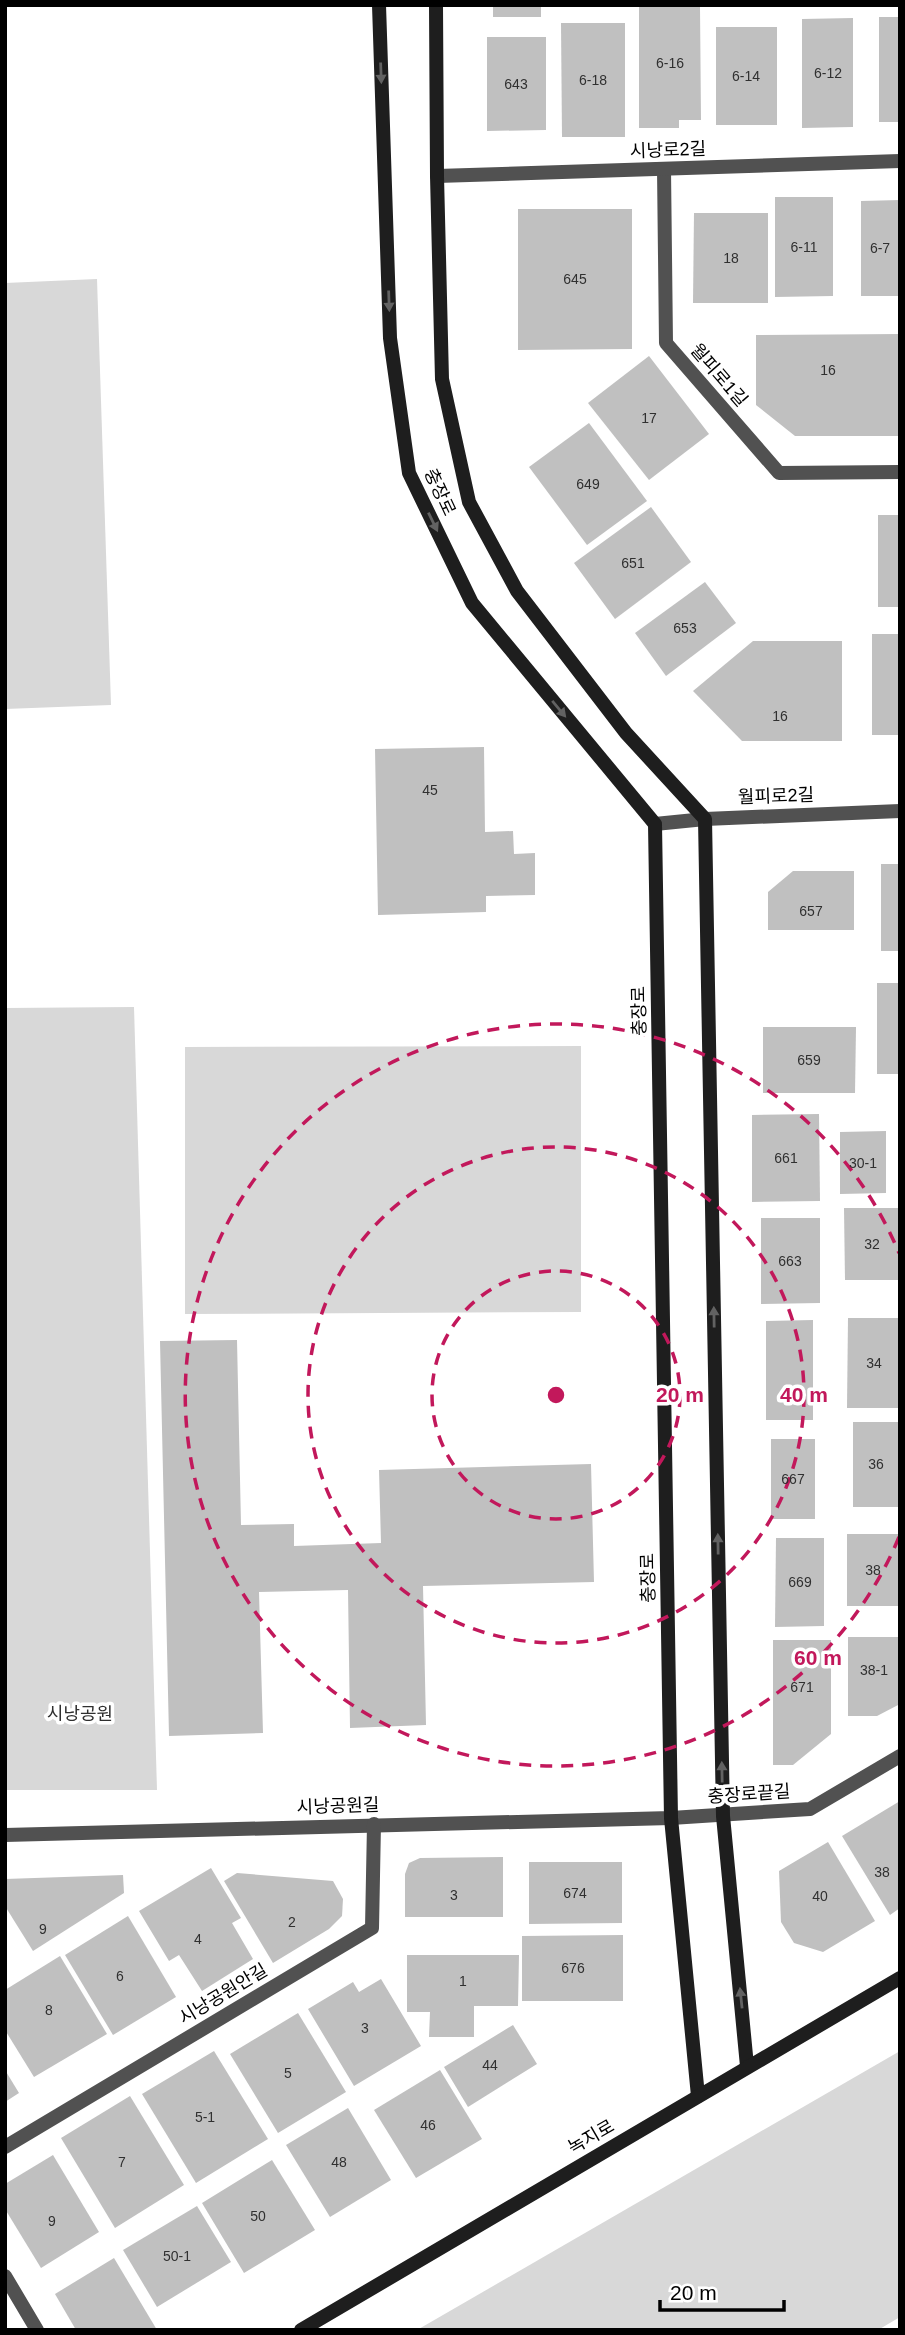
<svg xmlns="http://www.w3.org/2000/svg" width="905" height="2335" viewBox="0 0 905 2335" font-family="Helvetica,'Noto Sans KR',sans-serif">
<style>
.green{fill:#d8d8d8}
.building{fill:#c0c0c0}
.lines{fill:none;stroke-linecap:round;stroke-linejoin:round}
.street{stroke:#515151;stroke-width:14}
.secondary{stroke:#1e1e1e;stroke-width:14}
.oneway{fill:#626262}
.ring{fill:none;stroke:#c2185b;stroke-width:3.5;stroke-dasharray:12 9}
.labels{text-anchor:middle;stroke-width:7;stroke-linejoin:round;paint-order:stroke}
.number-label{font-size:14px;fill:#303030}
.street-label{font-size:18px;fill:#000;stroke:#fff}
.park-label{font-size:18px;fill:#2f2f2f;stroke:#fff}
.centre{fill:#c2185b;stroke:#fff;stroke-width:3.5}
.ring-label{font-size:21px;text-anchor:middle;font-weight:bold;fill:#c2185b;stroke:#fff;stroke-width:7;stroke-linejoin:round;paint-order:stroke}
</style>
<rect width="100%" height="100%" fill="#fff"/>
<g class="green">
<polygon points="97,279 111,705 5,709 5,283"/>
<polygon points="134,1007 157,1790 5,1790 5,1008"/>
<polygon points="581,1046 581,1312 185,1314 185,1047"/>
<polygon points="900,2051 900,2317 878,2330 417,2330"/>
</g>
<g class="building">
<rect x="493" y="5" width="48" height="12"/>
<polygon points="639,7 700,7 701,120 679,120 679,128 639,128"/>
<rect x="879" y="17" width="21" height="105"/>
<polygon points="853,18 853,127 802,128 802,19"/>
<polygon points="561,23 625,23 625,137 562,137"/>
<rect x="716" y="27" width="61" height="98"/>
<polygon points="487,37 546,37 546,130 487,131"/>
<polygon points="775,197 833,197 833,296 775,297"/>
<polygon points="900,200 900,296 861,296 861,201"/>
<polygon points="518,209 632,209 632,349 518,350"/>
<polygon points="694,213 768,213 768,303 693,303"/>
<polygon points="900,334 900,436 795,436 756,405 756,335"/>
<polygon points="649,356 709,434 649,480 588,403"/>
<polygon points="589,423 647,501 587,545 529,467"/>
<polygon points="651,507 691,562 615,619 574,563"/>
<rect x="878" y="515" width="22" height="92"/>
<polygon points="705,582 736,623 666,676 635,633"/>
<rect x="872" y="634" width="28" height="101"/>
<polygon points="753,641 842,641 842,741 742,741 693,691"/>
<polygon points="484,747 485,832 513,831 514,854 535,853 535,895 486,896 486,912 378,915 375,749"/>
<rect x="881" y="864" width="19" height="87"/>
<polygon points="793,871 854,871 854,930 768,930 768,892"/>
<rect x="877" y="983" width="23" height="91"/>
<polygon points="763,1027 856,1027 855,1093 763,1093"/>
<polygon points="819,1114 820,1201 752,1202 752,1115"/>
<polygon points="886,1131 886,1193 840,1194 840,1132"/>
<polygon points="844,1208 900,1208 900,1280 845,1280"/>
<polygon points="761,1218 820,1218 820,1303 761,1304"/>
<polygon points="848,1318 900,1318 900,1408 847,1408"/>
<polygon points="813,1320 813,1420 766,1420 766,1321"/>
<polygon points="237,1340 241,1525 294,1524 294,1546 381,1543 379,1470 591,1464 594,1582 423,1586 426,1725 350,1728 348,1590 259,1592 263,1733 169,1736 160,1341"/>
<rect x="853" y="1422" width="47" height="85"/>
<rect x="771" y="1439" width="44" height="80"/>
<rect x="847" y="1534" width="53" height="72"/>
<polygon points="776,1538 824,1538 824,1626 775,1627"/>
<polygon points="848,1637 900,1637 900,1704 877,1716 848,1716"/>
<polygon points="773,1640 831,1640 831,1734 793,1765 773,1765"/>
<polygon points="900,1801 900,1908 890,1915 842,1836"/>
<polygon points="828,1842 875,1921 823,1952 794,1943 781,1922 779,1871"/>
<polygon points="503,1857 503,1917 405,1917 405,1874 409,1863 420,1858"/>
<polygon points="529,1862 622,1862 622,1923 529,1924"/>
<polygon points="211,1868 241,1918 232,1923 253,1959 202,1991 179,1955 169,1961 139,1911"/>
<polygon points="237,1873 333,1881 343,1899 342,1916 329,1929 273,1963 224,1881"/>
<polygon points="123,1875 124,1893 33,1951 5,1906 5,1879"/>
<polygon points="128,1916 176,1997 113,2035 65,1955"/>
<polygon points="623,1935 623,2001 522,2001 522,1936"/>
<polygon points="407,1955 519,1955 518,2006 474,2006 474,2037 429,2037 430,2012 407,2012"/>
<polygon points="60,1956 107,2034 34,2077 5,2030 5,1990"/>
<polygon points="381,1979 421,2046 354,2086 308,2009 353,1982 359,1992"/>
<polygon points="298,2013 346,2092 278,2133 230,2054"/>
<polygon points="513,2025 537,2064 468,2107 444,2067"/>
<polygon points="214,2051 268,2139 196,2183 142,2094"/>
<polygon points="5,2070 19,2093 5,2102"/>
<polygon points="440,2070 482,2139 416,2178 374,2110"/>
<polygon points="130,2096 184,2185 115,2228 61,2138"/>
<polygon points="348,2108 391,2180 330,2217 286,2145"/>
<polygon points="53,2155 99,2232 41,2268 5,2209 5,2184"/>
<polygon points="272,2160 315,2230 244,2273 202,2203"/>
<polygon points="197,2206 231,2262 157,2307 123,2250"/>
<polygon points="114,2258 157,2330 76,2330 55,2294"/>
</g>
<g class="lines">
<g class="street">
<polyline points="664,169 666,343 779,473 900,472"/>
<polyline points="437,176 900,161"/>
<polyline points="655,824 705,819 900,811"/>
<polyline points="5,1835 671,1818 810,1809 900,1756"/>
<polyline points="5,2147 372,1928 374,1824"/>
<polyline points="5,2276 37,2330"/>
</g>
<g class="secondary">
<polyline points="379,5 390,338 409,473 472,603 655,824 671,1818 698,2096"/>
<polyline points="436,5 437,176 442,379 469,502 517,591 626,733 705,819 723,1816 747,2066"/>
<polyline points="301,2330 900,1978"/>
</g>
</g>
<defs><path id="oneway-solid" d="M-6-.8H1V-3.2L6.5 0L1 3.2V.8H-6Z" transform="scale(1.75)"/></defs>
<g class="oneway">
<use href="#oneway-solid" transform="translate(381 73) rotate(88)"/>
<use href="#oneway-solid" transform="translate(389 301) rotate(88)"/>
<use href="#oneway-solid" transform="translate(433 522) rotate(64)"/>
<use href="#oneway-solid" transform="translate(559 709) rotate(50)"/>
<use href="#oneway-solid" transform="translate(714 1317) rotate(-91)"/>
<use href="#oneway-solid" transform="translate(718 1544) rotate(-91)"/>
<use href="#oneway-solid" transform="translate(722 1772) rotate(-91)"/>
<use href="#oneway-solid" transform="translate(741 1998) rotate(-96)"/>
</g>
<g class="ring">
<circle cx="556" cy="1395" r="124"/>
<circle cx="556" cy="1395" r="248"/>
<path d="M899 1537A371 371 0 1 1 899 1253"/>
</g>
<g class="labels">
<g class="number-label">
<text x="670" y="68">6-16</text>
<text x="828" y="78">6-12</text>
<text x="746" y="81">6-14</text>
<text x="593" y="85">6-18</text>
<text x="516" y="89">643</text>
<text x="804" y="252">6-11</text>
<text x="880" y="253">6-7</text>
<text x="731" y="263">18</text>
<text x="575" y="284">645</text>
<text x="828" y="375">16</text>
<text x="649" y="423">17</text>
<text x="588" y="489">649</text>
<text x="633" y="568">651</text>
<text x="685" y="633">653</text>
<text x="780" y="721">16</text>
<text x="430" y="795">45</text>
<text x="811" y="916">657</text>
<text x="809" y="1065">659</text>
<text x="786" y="1163">661</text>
<text x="863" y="1168">30-1</text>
<text x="872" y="1249">32</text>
<text x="790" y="1266">663</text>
<text x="874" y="1368">34</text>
<text x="876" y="1469">36</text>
<text x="793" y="1484">667</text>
<text x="873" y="1575">38</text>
<text x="800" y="1587">669</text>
<text x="874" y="1675">38-1</text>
<text x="802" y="1692">671</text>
<text x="882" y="1877">38</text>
<text x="575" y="1898">674</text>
<text x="454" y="1900">3</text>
<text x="820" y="1901">40</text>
<text x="292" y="1927">2</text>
<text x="43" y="1934">9</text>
<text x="198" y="1944">4</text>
<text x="573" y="1973">676</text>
<text x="120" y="1981">6</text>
<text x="463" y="1986">1</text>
<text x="49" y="2015">8</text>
<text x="365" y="2033">3</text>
<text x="490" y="2070">44</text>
<text x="288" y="2078">5</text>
<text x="205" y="2122">5-1</text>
<text x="428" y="2130">46</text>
<text x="122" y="2167">7</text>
<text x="339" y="2167">48</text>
<text x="258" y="2221">50</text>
<text x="52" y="2226">9</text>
<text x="177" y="2261">50-1</text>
</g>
<g class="street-label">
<text transform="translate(668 150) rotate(-2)" y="6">시낭로2길</text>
<text transform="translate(719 375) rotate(49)" y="6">월피로1길</text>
<text transform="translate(440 492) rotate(65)" y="6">충장로</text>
<text transform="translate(776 796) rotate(-2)" y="6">월피로2길</text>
<text transform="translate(639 1011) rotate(-91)" y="6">충장로</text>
<text transform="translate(648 1578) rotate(-91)" y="6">충장로</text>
<text transform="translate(749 1794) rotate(-4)" y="6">충장로끝길</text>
<text transform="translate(338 1806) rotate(-2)" y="6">시낭공원길</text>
<text transform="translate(223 1994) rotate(-31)" y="6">시낭공원안길</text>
<text transform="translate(591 2137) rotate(-30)" y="6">녹지로</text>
</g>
<g class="park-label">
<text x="80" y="1720">시낭공원</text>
</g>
</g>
<circle cx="556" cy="1395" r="10" class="centre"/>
<g class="ring-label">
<text x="680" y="1402">20 m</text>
<text x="804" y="1402">40 m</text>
<text x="818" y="1665">60 m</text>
</g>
<rect width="905" height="2335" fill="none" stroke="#000000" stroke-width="14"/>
<path d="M660 2300v10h124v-10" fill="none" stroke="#000000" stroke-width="3.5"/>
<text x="670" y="2300" font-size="21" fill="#000000" stroke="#ffffff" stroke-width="5" paint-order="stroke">20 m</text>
</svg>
